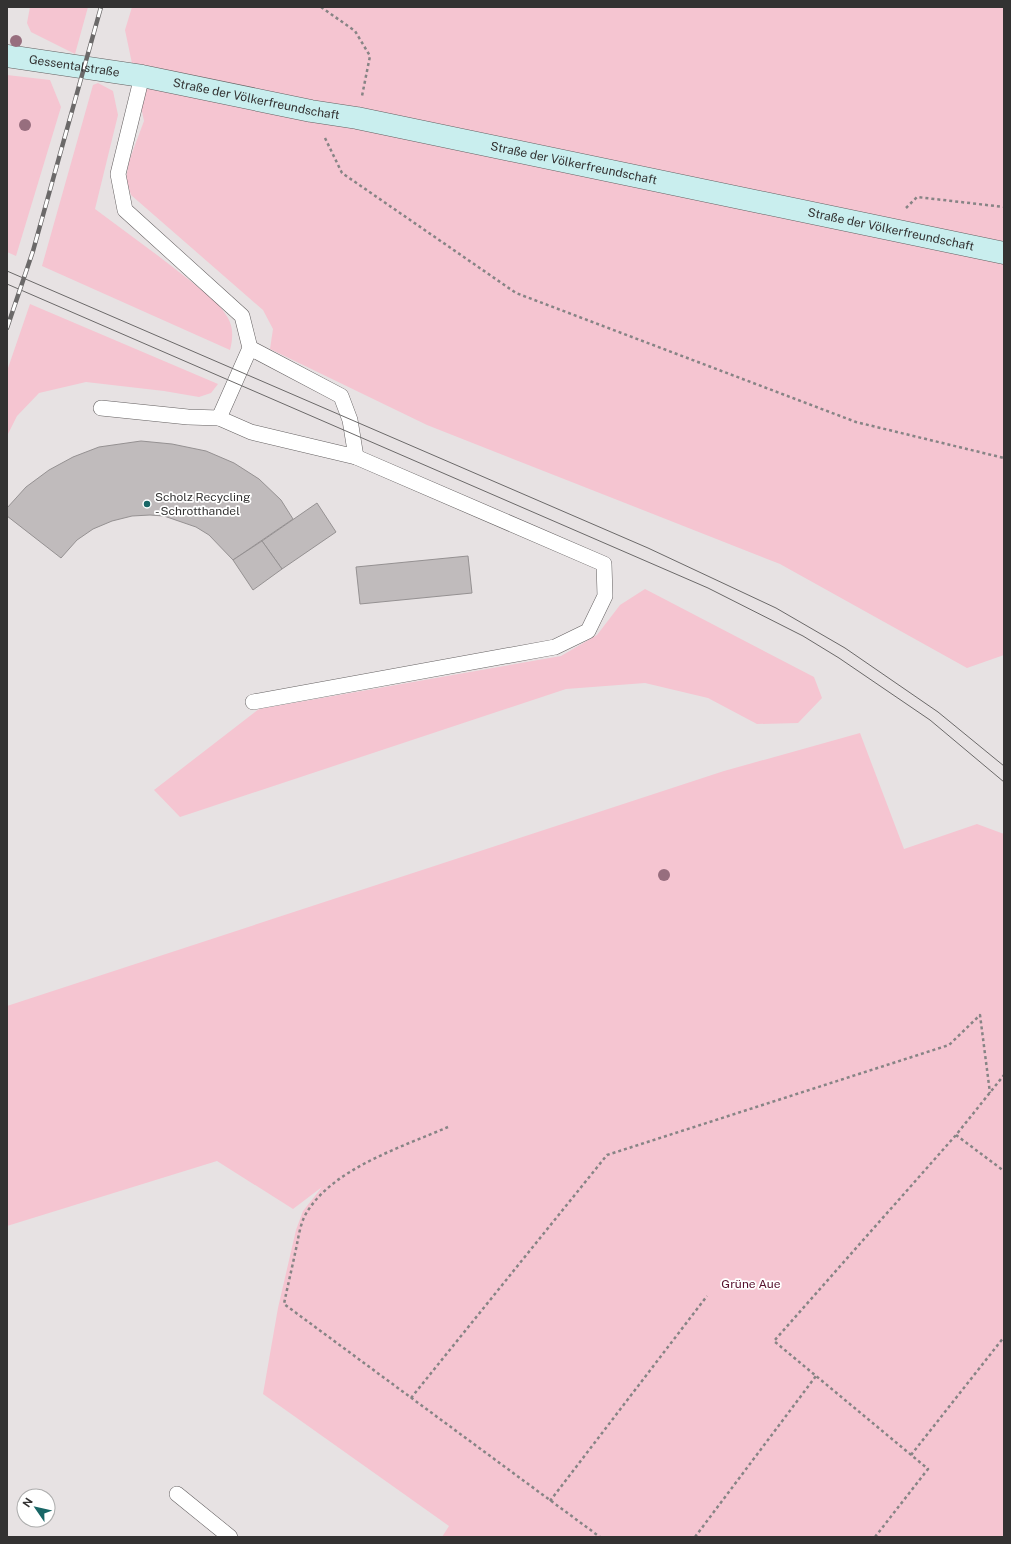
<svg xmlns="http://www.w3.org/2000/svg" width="1011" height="1544" viewBox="0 0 1011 1544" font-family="'Public Sans',sans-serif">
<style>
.green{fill:#f5c5d1}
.building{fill:#c0bbbc;stroke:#959192}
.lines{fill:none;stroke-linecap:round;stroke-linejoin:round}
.service-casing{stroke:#646061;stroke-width:16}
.secondary-casing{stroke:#646061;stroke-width:23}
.path{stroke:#878485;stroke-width:2.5;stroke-dasharray:3 3;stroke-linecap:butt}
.service{stroke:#fff;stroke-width:15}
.secondary{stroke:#c9eeee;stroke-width:22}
.tram{stroke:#6b6969;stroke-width:1}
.rail-casing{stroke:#6b6969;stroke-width:4.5}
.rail{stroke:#fff;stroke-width:3;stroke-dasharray:9;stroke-linecap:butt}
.tree{fill:#976e7e}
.poi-dot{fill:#186666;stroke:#fff;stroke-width:1.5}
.labels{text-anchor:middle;stroke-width:3.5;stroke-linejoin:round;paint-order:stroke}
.street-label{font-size:12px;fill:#333232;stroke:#fff}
.poi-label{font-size:12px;fill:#333232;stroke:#fff;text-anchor:start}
.park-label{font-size:12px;fill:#56102c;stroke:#fff}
</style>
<rect width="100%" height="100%" fill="#e7e2e3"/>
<g class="green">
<polygon points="30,7 88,7 75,54 31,32 27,23"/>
<polygon points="132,7 1004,7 1004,655 967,668 780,564 427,425 270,349 273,329 263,310 131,195 126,179 129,161 144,121 125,30"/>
<polygon points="7,75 50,80 61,107 16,256 7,252"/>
<path d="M98,83L113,91L118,115L95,209C126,232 158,255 188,279C201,290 217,300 226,315C234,326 233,338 230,350L42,266L93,85Z"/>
<polygon points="30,304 218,384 211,393 199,397 164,391 86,382 39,393 17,416 7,436 7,371"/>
<polygon points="645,589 814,677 822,698 798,723 757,724 708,698 645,683 566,689 180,817 154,790 259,709 561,656 597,635 620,605"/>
<polygon points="860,733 904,849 977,824 1004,834 1004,1537 442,1537 449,1526 263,1394 278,1308 296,1230 303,1211 322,1187 293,1209 217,1161 7,1226 7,1006 724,771"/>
</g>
<g class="building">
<polygon points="141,441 172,444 206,451 234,463 259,479 281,500 293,519 233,560 209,535 196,527 164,516 150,515 132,516 112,521 93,529 77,540 61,558 7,516 7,508 26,487 49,470 73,457 99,447"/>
<polygon points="317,503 336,532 282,569 262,541"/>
<polygon points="262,541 282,569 253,590 233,560"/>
<polygon points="468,556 472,593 360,604 356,567"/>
</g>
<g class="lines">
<defs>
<g id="service">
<polyline points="101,408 188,417 219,418 250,348 242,316 125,210 118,174 142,76"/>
<polyline points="219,418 251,432 356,457 350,420 341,396 250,348"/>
<polyline points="253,702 555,647 588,631 605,596 604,564 356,457"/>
<polyline points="177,1494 230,1537"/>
</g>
<g id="secondary">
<path id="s1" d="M7,56L142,76L311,111L357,118L1004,253"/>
</g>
</defs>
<use href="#service" class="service-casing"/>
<use href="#secondary" class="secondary-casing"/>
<g class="path">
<polyline points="321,7 355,31 370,56 362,96"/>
<polyline points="325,138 342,173 516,293 856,422 1004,458"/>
<polyline points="906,208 917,197 1004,207"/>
<path d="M448,1127C402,1147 334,1168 307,1212C301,1221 299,1234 297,1244C293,1264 288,1284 284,1304L600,1537"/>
<polyline points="956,1135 1004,1171"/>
<polyline points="411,1398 607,1155 949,1045 980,1015 990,1093"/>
<polyline points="911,1455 1004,1337"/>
<polyline points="550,1501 707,1296"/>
<polyline points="695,1537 816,1376"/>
<polyline points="875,1537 928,1469 774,1341 956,1135 1004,1075"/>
</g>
<use href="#service" class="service"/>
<use href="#secondary" class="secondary"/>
<g class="tram">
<polyline points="7,271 648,548 776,608 845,648 938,712 1004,766"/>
<polyline points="7,284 708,588 803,636 839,658 930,720 1004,782"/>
</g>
<defs>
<polyline id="rail" points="7,328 33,251 101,7"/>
</defs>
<use href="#rail" class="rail-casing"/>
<use href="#rail" class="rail"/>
</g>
<g class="tree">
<circle cx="16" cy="41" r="6"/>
<circle cx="25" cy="125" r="6"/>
<circle cx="664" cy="875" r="6"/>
</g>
<circle class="poi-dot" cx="147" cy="504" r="4"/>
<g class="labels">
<g class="street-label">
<text dy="4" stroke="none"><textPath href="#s1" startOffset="68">Gessentalstraße</textPath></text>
<text dy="4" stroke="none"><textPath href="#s1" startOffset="253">Straße der Völkerfreundschaft</textPath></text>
<text dy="4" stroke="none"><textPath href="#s1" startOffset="577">Straße der Völkerfreundschaft</textPath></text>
<text dy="4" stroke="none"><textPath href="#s1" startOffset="901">Straße der Völkerfreundschaft</textPath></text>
</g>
<g class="poi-label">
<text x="155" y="501">Scholz Recycling<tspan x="155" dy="14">- Schrotthandel</tspan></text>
</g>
<g class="park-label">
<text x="751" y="1288">Grüne Aue</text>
</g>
</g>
<rect width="1011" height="1544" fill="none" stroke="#333232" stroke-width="16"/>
<g transform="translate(36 1508) rotate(304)"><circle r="19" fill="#ffffff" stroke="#adadad"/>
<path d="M0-3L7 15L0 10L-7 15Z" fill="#186666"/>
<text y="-6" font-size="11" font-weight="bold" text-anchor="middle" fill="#333232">N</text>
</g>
</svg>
